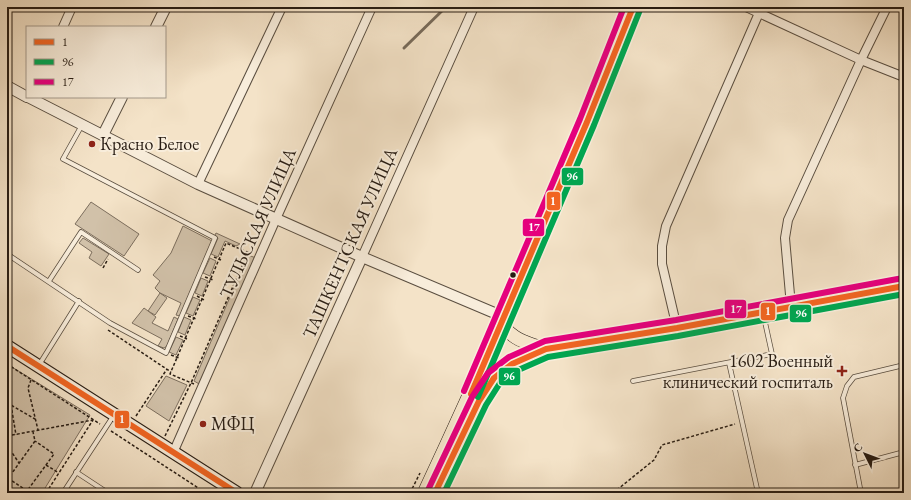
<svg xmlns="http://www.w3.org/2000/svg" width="911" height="500" font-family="'EB Garamond',serif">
<rect width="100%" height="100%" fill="#f4e3c8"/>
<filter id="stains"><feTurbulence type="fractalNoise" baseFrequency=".005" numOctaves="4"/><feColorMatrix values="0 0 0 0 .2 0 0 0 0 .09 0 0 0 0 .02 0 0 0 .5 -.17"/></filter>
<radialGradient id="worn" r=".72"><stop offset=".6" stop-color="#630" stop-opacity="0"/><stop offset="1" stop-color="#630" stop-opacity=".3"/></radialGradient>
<g fill="#d1c1a9" stroke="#7c6e5e">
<polygon points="91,202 139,234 124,256 75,224"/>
<polygon points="183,226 212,241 180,316 176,315 181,303 160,293 167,298 155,315 148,311 160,293 155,288 160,281 153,275 171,253"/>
<polygon points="216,233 240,244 236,246 225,241 218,257 211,254 218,238 215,235"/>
<polygon points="83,238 109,254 101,266 89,258 92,252 79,243"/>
<polygon points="248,255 256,258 201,385 194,381"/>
<polygon points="210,258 216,261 210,276 203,273"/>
<polygon points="201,278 208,281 202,296 195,293"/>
<polygon points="193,297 200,300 193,316 186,313"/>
<polygon points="144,308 156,317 152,323 168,331 174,317 178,319 167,346 164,348 158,346 162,339 132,323"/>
<polygon points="184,317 191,320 185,335 178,332"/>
<polygon points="176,337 183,340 176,355 169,352"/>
<polygon points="7,364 90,415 42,493 7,493"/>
<polygon points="166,376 187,385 169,421 146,406"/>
</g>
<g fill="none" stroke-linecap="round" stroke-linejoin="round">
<polyline stroke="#786b5a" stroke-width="3" points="404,48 446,7"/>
<g stroke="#5a4e40" stroke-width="5.5">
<g id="service">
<polyline points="7,254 110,323 166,353 215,238 63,159 82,125"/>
<polyline points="49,281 81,232 138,270"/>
<polyline points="729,363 758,493"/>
<polyline points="39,365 79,301"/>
<polyline points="633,381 772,354 763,313"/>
<polyline points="855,465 904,452"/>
<polyline points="76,472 108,493"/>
<polyline points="63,493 114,415"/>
<polyline points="861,493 843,398 847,386 854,377 904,365"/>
</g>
</g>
<g stroke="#5a4e40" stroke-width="10">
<g id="minor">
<polyline points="746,7 861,60 904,77"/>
<polyline points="63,27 72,7"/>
<polyline points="198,184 282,7"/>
<polyline points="362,257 474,7"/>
<polyline points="791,306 785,238 788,220 861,60 887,7"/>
<polyline points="677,328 662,264 662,246 666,226 759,13"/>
<polyline points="173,453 276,219 372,7"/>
</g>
</g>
<g stroke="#5a4e40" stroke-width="12">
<g id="tertiary">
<polyline points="156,27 166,7"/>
<polyline points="7,86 27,97"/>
<polyline points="28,97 198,184 362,257 504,317"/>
<polyline points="103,135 122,97"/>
<polyline points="255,493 362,257"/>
</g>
</g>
<g stroke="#271c13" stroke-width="14">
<polyline id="secondary" points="7,346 237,493"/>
</g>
<g stroke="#271c13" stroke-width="14">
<g id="primary">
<path d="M501,324C515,341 527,343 546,349"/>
<path d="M424,493C499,333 568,171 633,7"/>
<polyline points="435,493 479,401 494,378 512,364 546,349 677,328 904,286"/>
</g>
</g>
<g stroke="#271c13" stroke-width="1.5" stroke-dasharray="3 2" stroke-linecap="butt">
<polyline points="214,257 221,260"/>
<polyline points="103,268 108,259"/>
<polyline points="205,277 213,280"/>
<polyline points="197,296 204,300"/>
<polyline points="188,316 196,319"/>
<polyline points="108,330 171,372"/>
<polyline points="180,336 187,339"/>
<polyline points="171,355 179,358"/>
<polyline points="7,364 100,424"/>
<polyline points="31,380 28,388 38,430"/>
<polyline points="194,384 170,374 226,243 252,254"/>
<polyline points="11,405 16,435"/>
<polyline points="7,407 11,405 35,419"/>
<polyline points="136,416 167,369"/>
<polyline points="111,431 206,493"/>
<polyline points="7,436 93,420"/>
<polyline points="165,436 191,383 248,252"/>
<polyline points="7,445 19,463"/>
<polyline points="46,465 59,473"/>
<polyline points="8,478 27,491 54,454 35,441"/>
<polyline points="7,480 35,441 33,432"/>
<polyline points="46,493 93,420"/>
<polyline points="410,493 420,473"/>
<polyline points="613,493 654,460 662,445 735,424"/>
</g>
<use href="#service" stroke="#f8eddb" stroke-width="4"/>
<use href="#minor" stroke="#f8eddb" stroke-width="8"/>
<use href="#tertiary" stroke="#f8eddb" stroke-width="10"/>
<use href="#secondary" stroke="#f8eddb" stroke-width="12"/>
<use href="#primary" stroke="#f4e3c8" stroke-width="13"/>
<g stroke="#f8eddb" stroke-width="9">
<g id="bus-1">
<polyline points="7,346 237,493"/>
<polyline points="471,394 587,122 633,7"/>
<polyline points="435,493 479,401 494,378 512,364 546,349 677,328 904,286"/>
</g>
</g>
<g stroke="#f8eddb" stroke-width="9">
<g id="bus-2">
<polyline points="478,397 594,125 640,10"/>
<polyline points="444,493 486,405 500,383 516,371 548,357 678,336 904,294"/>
</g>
</g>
<g stroke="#f8eddb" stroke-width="9">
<g id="bus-3">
<polyline points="464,391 580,119 624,7"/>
<polyline points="428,490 472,397 488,373 509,357 545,341 676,320 903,278"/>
</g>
</g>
<use href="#bus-1" stroke="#f26522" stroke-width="6"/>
<use href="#bus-2" stroke="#00a651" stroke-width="6"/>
<use href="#bus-3" stroke="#e5007d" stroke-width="6"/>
</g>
<g fill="#8f2418" stroke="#f8eddb" stroke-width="1.5">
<circle cx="92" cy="144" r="4"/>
<path d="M840 365h4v4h4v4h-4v4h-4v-4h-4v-4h4z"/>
<circle cx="203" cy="424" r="4"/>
</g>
<circle fill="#271c13" stroke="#f8eddb" stroke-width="1.5" cx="513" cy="275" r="3.5"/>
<g text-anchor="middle" stroke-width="4" stroke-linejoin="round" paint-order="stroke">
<g font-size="18" fill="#271c13" stroke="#f8eddb" text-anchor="start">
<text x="100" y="150">Красно Белое</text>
<text x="833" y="367" text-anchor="end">1602 Военный<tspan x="833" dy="21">клинический госпиталь</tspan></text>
<text x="211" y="430">МФЦ</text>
</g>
<g font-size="18" fill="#271c13" stroke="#f8eddb">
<text transform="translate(258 223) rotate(-66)" y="6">ТУЛЬСКАЯ УЛИЦА</text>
<text transform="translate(350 243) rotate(-66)" y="6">ТАШКЕНТСКАЯ УЛИЦА</text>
</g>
</g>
<g stroke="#f8eddb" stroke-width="1.5">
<rect x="561" y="167" width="23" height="19" rx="4" fill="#00a651"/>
<rect x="546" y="191" width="15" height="20" rx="4" fill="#f26522"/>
<rect x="522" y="218" width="23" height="19" rx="4" fill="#e5007d"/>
<rect x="724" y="299" width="23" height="20" rx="4" fill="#e5007d"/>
<rect x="760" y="302" width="16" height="19" rx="4" fill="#f26522"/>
<rect x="789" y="304" width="23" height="19" rx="4" fill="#00a651"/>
<rect x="498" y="367" width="23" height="19" rx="4" fill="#00a651"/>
<rect x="114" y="410" width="16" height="19" rx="4" fill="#f26522"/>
</g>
<g font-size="11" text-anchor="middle" font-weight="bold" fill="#fff">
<text x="572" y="180">96</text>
<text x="553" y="205">1</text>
<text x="534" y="231">17</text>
<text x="736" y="313">17</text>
<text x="768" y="315">1</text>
<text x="801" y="317">96</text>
<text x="509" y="380">96</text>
<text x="122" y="423">1</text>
</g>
<rect width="911" height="500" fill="none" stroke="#f4e3c8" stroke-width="24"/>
<rect x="8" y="8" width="895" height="484" fill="none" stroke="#271c13" stroke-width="2"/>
<rect x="12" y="12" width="887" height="476" fill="none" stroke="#271c13"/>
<rect x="26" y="26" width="140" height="72" fill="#f8eddb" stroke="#a4998b"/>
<rect x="34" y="39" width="20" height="6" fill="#f26522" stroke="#a4998b"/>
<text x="62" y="46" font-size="12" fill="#271c13">1</text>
<rect x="34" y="59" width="20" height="6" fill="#00a651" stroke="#a4998b"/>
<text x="62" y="66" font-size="12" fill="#271c13">96</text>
<rect x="34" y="79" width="20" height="6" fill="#e5007d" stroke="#a4998b"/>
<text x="62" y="86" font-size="12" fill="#271c13">17</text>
<g transform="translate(865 454) rotate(312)" stroke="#f8eddb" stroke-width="3" paint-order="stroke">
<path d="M0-3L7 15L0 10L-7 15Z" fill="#271c13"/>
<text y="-6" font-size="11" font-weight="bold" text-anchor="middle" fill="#271c13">С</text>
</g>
<rect width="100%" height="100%" filter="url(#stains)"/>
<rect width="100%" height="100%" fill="url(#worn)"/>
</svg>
